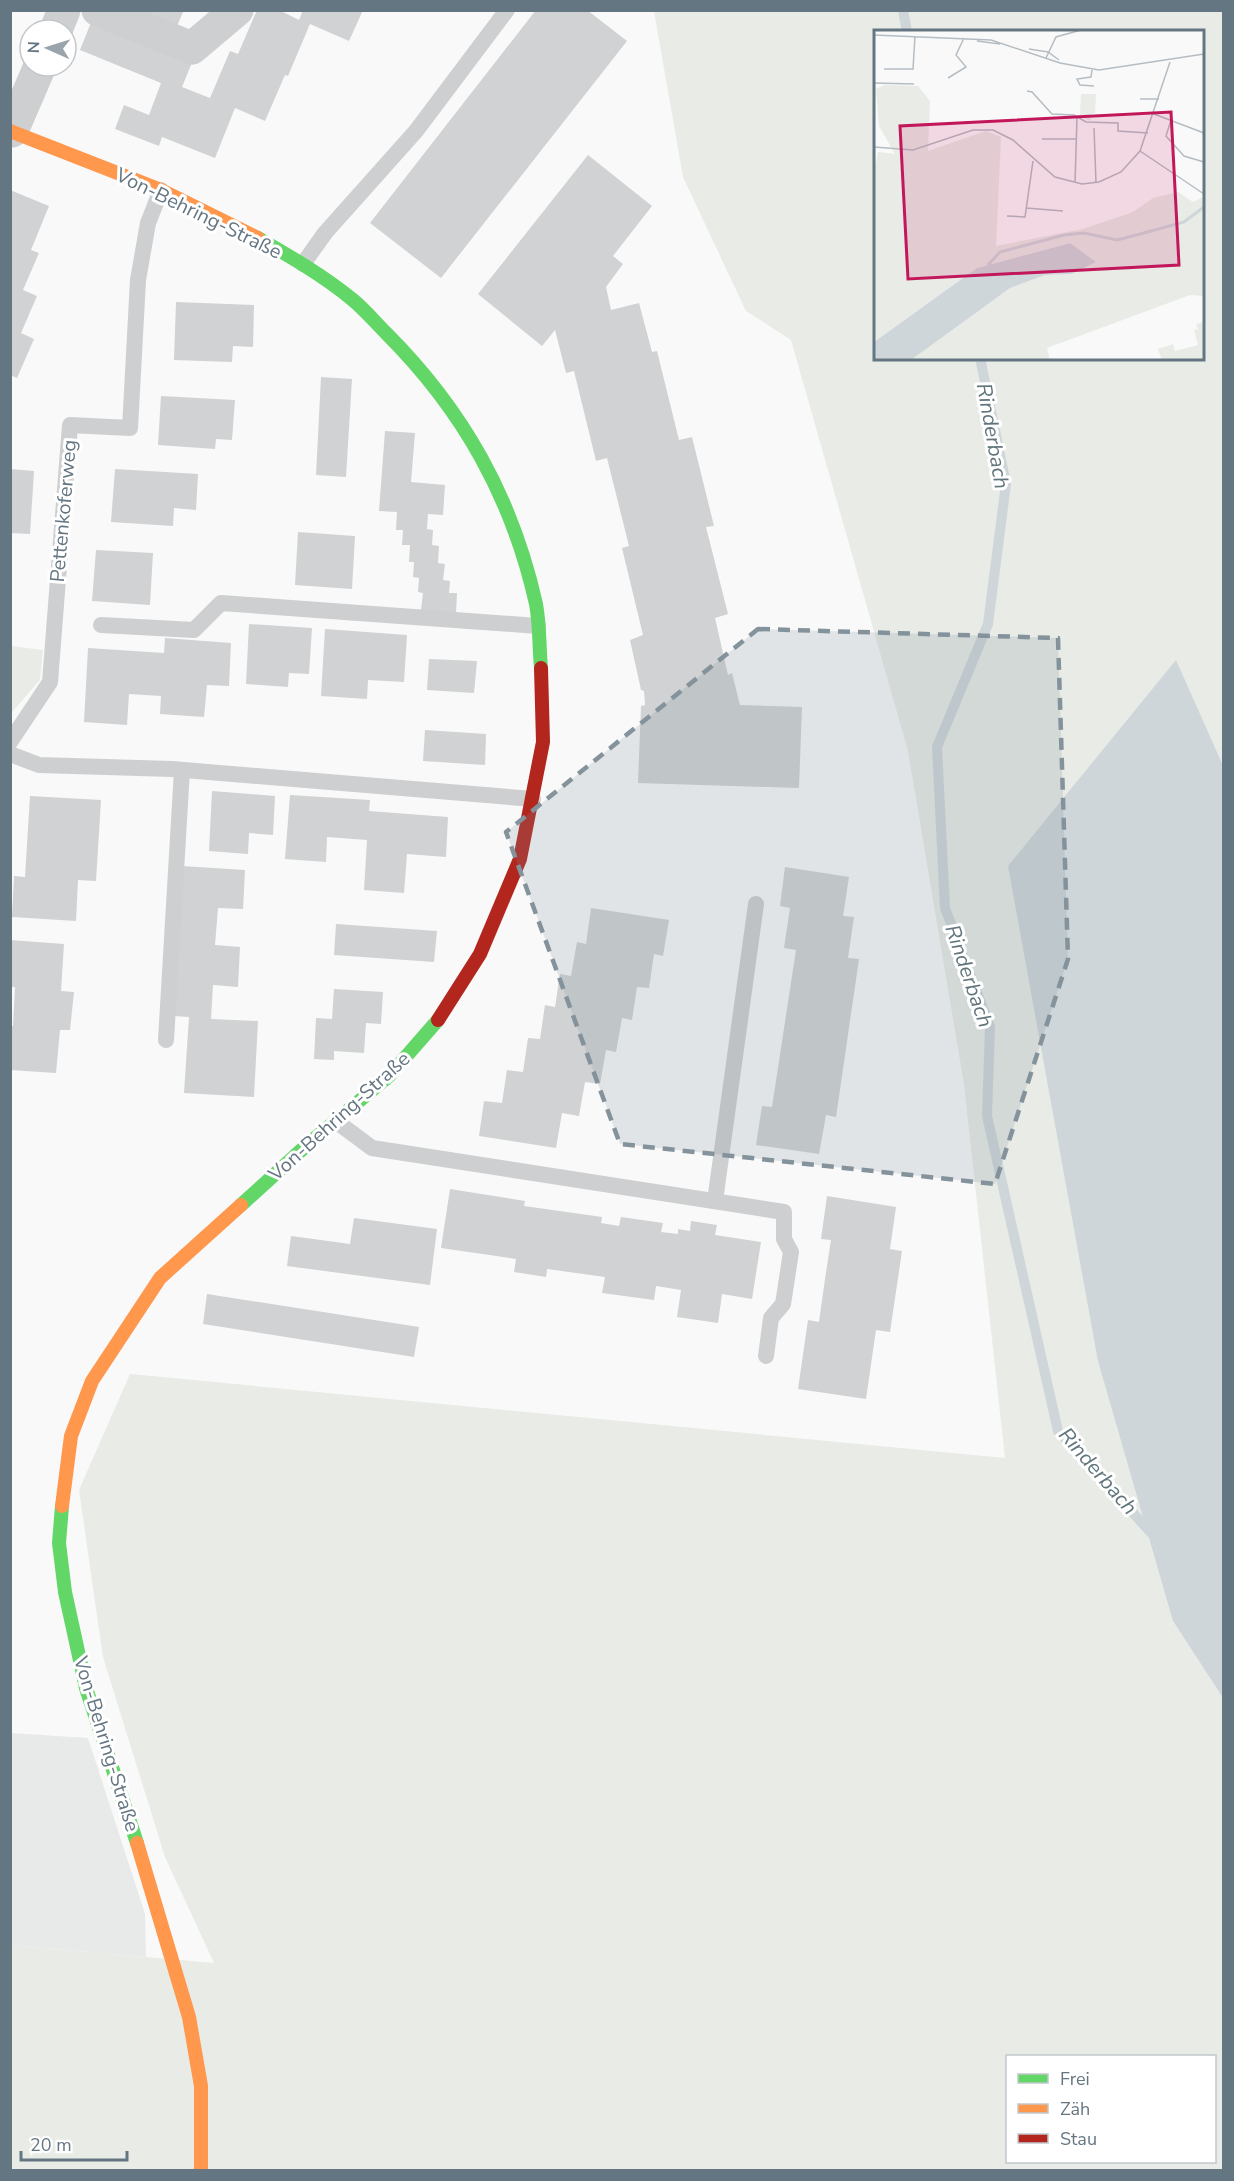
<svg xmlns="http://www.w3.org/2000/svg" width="1234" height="2181" font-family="'Nunito Sans',sans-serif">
<rect width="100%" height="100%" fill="#f9f9f9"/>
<polygon fill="#e8e9e9" points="10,1733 88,1738 145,1914 146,1957 11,1945"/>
<g fill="#e8ebe6" fill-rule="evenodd">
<path d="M654,11H1223V768L1176,661L1173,1621L1223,1698V2170H11L10,1945L214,1963L165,1857L103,1657L79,1490L130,1374L1005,1458L964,1084L908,751L791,340L746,311L683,177ZM876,32H1202V358H876ZM1008,2056H1214V2162H1008Z"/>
<polygon points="11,646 43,650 40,680 11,713"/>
</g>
<polygon fill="#ced6d9" points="1176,660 1224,768 1223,1698 1173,1621 1098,1361 1008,866"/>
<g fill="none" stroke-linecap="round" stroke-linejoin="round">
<g stroke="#ced6d9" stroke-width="10">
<polyline points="903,10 907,32"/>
<polyline points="980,358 1006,484 988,624 937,747 945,908 990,1027 987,1116 1058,1431 1154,1536"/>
</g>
</g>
<g fill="#d0d2d3">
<polygon points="140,10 184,10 177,26"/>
<polygon points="257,10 279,10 299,20 303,10 363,10 349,41 310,24 288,76 285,75 265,121 235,108 215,158 162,137 159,146 115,129 124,105 149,115 161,83 80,50 92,20 193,60 182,87 210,98 230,51 238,54"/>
<polygon points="536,10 587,10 627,41 441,278 370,223"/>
<polygon points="588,155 652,206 613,256 623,264 606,287 611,310 639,303 652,352 657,351 679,440 692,437 714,526 706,527 728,614 715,618 728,675 732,673 740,705 802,707 799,788 638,783 641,706 645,705 644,691 641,690 630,640 643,635 622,548 629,546 607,458 596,461 574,371 566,373 555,330 542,346 478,294"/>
<polygon points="10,190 49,206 31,250 39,253 23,290 37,296 21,333 34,339 17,378 10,375"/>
<polygon points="176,302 254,305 253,347 233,346 232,362 174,360"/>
<polygon points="321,377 352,379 346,477 316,475"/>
<polygon points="161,396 235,400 232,440 216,439 215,449 158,445"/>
<polygon points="385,431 415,433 411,482 445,485 443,515 428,514 427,529 433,530 432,545 439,546 438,563 445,564 443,580 450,581 449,593 457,593 456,613 421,610 423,593 418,592 419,578 413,577 414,562 409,562 410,545 402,545 403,530 396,530 397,512 379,511"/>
<polygon points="10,469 34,471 30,534 10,533"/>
<polygon points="115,469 198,474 196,510 174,508 173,526 111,522"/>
<polygon points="298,532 355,536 352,589 295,585"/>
<polygon points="96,550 153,553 150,605 92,601"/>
<polygon points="249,624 312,628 309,674 289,673 288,687 246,684"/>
<polygon points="325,629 407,635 404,682 368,680 367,699 321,696"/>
<polygon points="165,638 231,643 229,686 207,685 204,717 160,714 161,696 129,694 127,725 84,722 88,648 164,653"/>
<polygon points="429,659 477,661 474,693 427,690"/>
<polygon points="425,730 486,734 485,765 423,761"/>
<polygon points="212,791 275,796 273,835 249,833 248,854 209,851"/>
<polygon points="290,795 370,800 369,811 448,817 446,857 407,854 404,893 364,890 367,840 327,837 326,862 285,859"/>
<polygon points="30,796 101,800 96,881 78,880 76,921 12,917 14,876 25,877"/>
<polygon points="182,866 245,870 243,909 218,908 215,945 240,947 238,987 213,985 211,1019 258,1021 254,1097 184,1093 189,1017 173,1016"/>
<polygon points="785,867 849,877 843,916 854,917 848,958 859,959 836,1117 826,1115 819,1154 756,1145 762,1106 772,1107 796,950 784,948 790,908 780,906"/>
<polygon points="591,908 669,920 663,956 654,954 649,988 637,987 632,1020 622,1018 616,1052 606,1050 600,1084 585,1082 579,1116 562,1113 556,1148 479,1136 484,1101 502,1103 507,1070 523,1072 528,1038 540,1039 545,1005 555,1007 560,974 571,976 577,942 586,944"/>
<polygon points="336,924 437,931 434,962 334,955"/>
<polygon points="10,940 64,944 61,991 74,992 70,1030 60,1030 56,1073 10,1070 10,1026 13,1026 15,987 10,987"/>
<polygon points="334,989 383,992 381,1024 366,1023 364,1053 334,1051 334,1060 314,1059 316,1018 332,1019"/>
<polygon points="450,1189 525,1201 524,1206 602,1217 601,1223 619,1226 621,1217 663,1223 661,1232 678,1234 678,1229 690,1231 691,1221 717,1225 715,1235 761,1242 752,1299 722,1294 718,1323 677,1317 681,1290 656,1286 654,1300 602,1293 605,1277 547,1269 546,1277 514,1272 516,1259 441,1248"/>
<polygon points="827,1196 896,1207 890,1249 902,1251 890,1332 876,1330 866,1399 798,1389 808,1320 819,1322 825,1279 831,1240 821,1239"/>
<polygon points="354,1218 437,1229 430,1285 287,1266 291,1236 350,1244"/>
<polygon points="207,1294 419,1327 414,1357 203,1324"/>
</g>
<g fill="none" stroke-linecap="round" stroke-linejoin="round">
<g stroke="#cecfd0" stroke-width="16">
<polyline points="303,264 325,233 416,131 507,10"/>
<polyline points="101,625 194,630 221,603 538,626"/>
<polyline points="10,742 50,682 70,425 130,428 138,280 148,223 161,190"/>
<polyline points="10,754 39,765 172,769 533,799"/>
<polyline points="166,1040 182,770"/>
<polyline points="337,1122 372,1148 784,1212 784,1239 791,1252 783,1304 771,1318 766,1356"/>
<polyline points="715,1201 756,904"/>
</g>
<g stroke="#cecfd0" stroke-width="33">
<polyline points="98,10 192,48 237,10"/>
<polyline points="56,30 64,10"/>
<polyline points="12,131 40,66"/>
</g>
<g stroke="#63d668" stroke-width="14">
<path d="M258,238C291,257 324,276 353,300C365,310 375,322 386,333C463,410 512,497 536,604C540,625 539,647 541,668"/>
<polyline points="241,1205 308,1144 389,1076 438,1020"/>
<polyline points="62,1506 59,1543 65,1592 86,1688 137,1843"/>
</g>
<g stroke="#ff974d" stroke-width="14">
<polyline points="10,131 161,190 258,238"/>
<polyline points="62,1506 71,1436 92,1381 160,1278 241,1205"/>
<polyline points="137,1843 189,2017 201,2086 201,2170"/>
</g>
<polyline stroke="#b3261e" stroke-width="14" points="438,1020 480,954 520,859 543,742 541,668"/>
</g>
<path fill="#84929c" fill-opacity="0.2" stroke="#84929c" stroke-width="4.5" stroke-dasharray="12 8" stroke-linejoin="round" d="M758,629L1058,638L1068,959L995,1184L620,1144L506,832Z"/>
<g text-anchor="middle" stroke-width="6" stroke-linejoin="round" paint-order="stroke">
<g font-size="20" fill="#657683" stroke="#fff">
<text transform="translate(199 213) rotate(26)" y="7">Von-Behring-Straße</text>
<text transform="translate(63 511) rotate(-85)" y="7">Pettenkoferweg</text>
<text transform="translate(339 1116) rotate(-42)" y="7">Von-Behring-Straße</text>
<text transform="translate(107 1744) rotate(73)" y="7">Von-Behring-Straße</text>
</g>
<g font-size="21" font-style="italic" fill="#60757c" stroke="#fff">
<text transform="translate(993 436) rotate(80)" y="7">Rinderbach</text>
<text transform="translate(969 976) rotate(71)" y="7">Rinderbach</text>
<text transform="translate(1098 1471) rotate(49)" y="7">Rinderbach</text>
</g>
</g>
<g transform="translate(874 30)">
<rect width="330" height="330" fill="#f9f9f9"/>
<path d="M10,55L44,56L56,71L54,121L112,101L127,107L122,216L209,199L259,182L279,168L304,162L319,172L330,167V266L316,265L173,318L176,330H37L136,258L171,245L198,244L222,232L195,213L103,238L0,312V142L4,122L21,124L5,96L2,59ZM207,64H222L221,83L217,84L216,91L206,86ZM330,292V330H288L284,319L299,314L301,321L324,315L320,300L324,299L322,294Z" fill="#e8ebe6"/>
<path d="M196,213L222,232L198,244L171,245L136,258L37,330H0V312L103,238Z" fill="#ced6d9"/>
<path fill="none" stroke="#ced6d9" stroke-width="3" d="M114,235L126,222L190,205L210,203L243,210L270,203L310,192L330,177"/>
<path fill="none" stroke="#b5bdc3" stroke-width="1.5" d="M0,5L117,10L186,33L225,40L330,24M103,11L126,14M155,19L174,22L185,30M172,28L182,7L207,0M10,39H39L41,6M218,40L217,47L203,49L206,55L220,56M74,48L92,37L82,25L90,8M0,53L40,54M153,61L158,62L178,84L200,85L212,92L244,93V101L274,103M266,69H285M280,84L330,103M297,90L292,106L310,126L330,132M220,98L222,153M168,109H202M0,117L39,120L99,100H119L139,110L181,147L208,154L225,152L247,142L266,121L296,32M266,121L330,164M201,153L203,87M152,178L189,181M133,186L151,187L159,131"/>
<path fill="#c2185b" fill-opacity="0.15" stroke="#c2185b" stroke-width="3" d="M297,82L305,235L34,249L26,96Z"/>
<rect width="330" height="330" fill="none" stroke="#657683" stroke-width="3"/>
</g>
<rect width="1234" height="2181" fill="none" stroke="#657683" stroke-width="24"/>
<rect x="1006" y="2055" width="210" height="108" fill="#ffffff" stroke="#c1c8cd" stroke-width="1.5"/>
<rect x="1018" y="2074" width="30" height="9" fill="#63d668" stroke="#c1c8cd" stroke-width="1.5"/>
<text x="1060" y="2085" font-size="18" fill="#657683">Frei</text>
<rect x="1018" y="2104" width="30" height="9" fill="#ff974d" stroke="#c1c8cd" stroke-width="1.5"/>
<text x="1060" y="2115" font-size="18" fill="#657683">Zäh</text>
<rect x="1018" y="2134" width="30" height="9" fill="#b3261e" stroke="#c1c8cd" stroke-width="1.5"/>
<text x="1060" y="2145" font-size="18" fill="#657683">Stau</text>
<g transform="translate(48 48) rotate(273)"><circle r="28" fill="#ffffff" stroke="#c1c8cd" stroke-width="1.5"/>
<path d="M0-4.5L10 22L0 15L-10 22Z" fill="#99a4ac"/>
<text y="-9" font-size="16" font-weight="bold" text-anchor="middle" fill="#657683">N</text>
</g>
<path d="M21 2151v9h106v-9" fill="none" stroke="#657683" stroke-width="3"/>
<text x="30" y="2151" font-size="18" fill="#657683" stroke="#ffffff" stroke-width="4.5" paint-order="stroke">20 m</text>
</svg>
